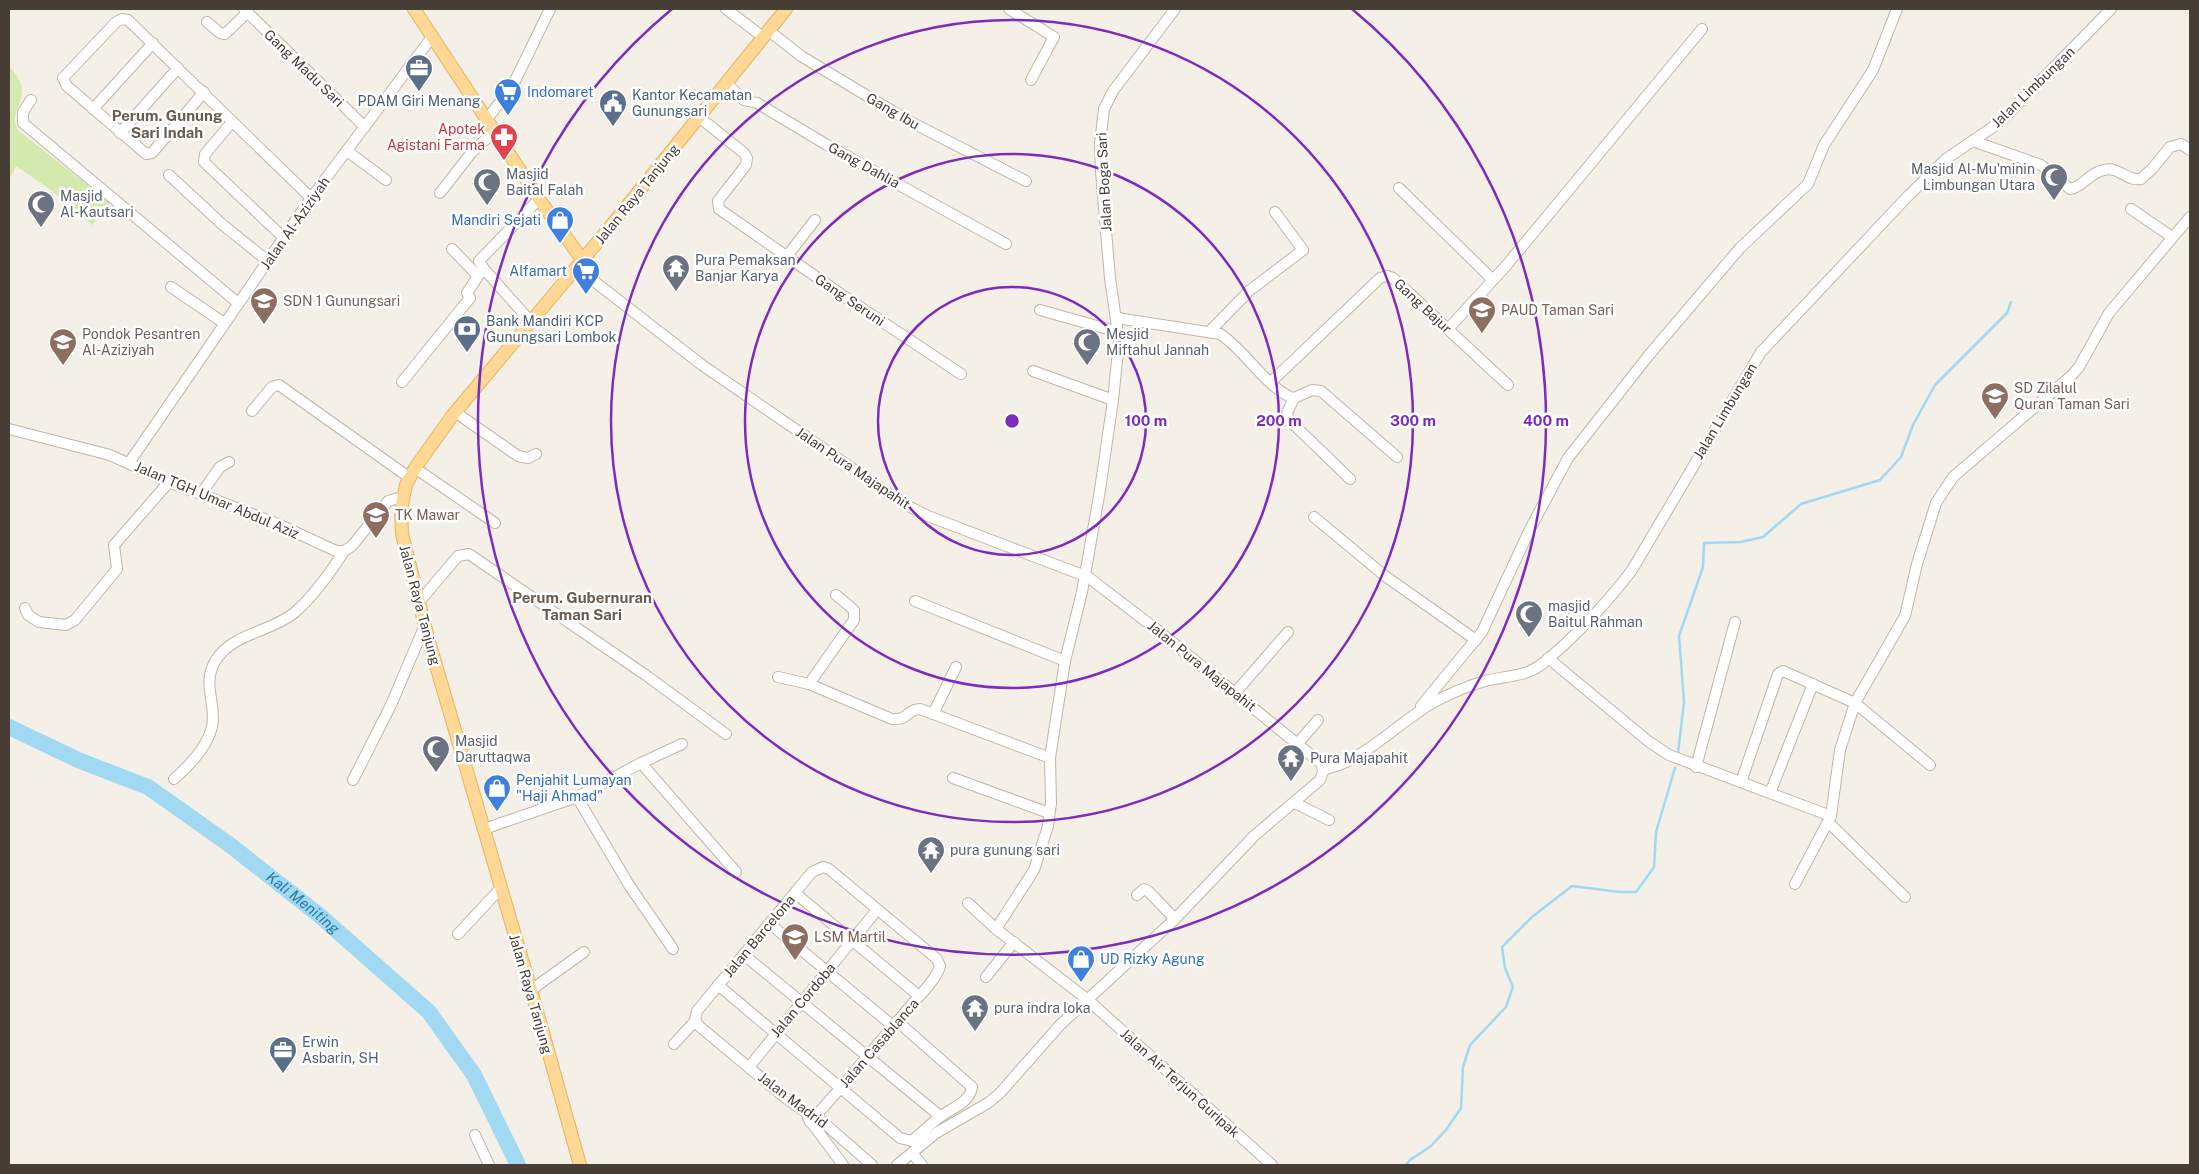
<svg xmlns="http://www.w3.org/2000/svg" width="2199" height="1174" font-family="'Public Sans',sans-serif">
<rect width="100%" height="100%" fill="#f4efe7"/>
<path fill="#d4e9ae" d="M9,66C40,99 4,107 19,131L110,203L92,225L51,190L16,166L9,180Z"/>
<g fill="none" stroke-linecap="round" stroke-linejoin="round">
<g stroke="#a1d8f2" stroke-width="2.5">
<polyline points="1678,753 1684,702 1679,636 1703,567 1704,543 1741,542 1763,537 1801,504 1880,480 1901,457 1913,425 1935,385 2007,313 2011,302"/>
<polyline points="1406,1165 1410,1160 1431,1146 1446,1130 1461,1108 1463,1067 1470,1045 1506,1007 1513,987 1505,968 1502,947 1532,917 1572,886 1620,892 1636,892 1654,867 1656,832 1675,768"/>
</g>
<path stroke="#a1d8f2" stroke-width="16" id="s1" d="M9,727L78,760L148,787L230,845L319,915L429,1012L474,1075L518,1165"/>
<g stroke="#c0b6a9" stroke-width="12">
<g id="minor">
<polyline points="244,9 365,127"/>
<polyline points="726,9 763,37"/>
<polyline points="1009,9 1054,37 1031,80"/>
<polyline points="207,22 220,33 225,34 248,12"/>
<polyline points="768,30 801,56 907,120 1026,181"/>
<polyline points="726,83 744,100 757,103 827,145 1006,244"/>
<polyline points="204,92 152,153 146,154 67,86 63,78 116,22 122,19 128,20 311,198"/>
<polyline points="31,100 23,112 23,123 238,303"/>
<polyline points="93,109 153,43"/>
<polyline points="699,117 744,153 747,158 746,165 718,201 719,209 845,297 961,374"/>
<polyline points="487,119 513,85 550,9"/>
<polyline points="232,122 205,154 204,162 285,239"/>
<polyline points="120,133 178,68"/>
<path d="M1973,141L2041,165L2070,189C2083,187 2090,172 2104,170C2119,166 2127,182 2141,179L2152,169L2170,147L2181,144L2190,150"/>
<polyline points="347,151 386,180"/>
<polyline points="169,175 223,225 269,262"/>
<polyline points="1399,188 1493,280"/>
<polyline points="440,193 472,152 495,131"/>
<polyline points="2131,209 2172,237"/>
<polyline points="452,249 478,276 484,269 531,322"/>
<polyline points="787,256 815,220"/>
<polyline points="577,268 702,365 904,504 928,516 1088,577 1156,629 1322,764 1323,772 1320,780 1254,836 1175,919 1060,1025 1000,1093 988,1103 936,1133 897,1165"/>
<polyline points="484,269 479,261 539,199"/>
<polyline points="171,287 224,323"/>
<polyline points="1040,310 1118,332"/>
<path d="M1117,318L1220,334C1243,348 1270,392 1294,398L1312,390L1321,391L1397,457"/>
<polyline points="1448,329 1505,267 1702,29"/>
<polyline points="1210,331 1249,291 1303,250 1275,212"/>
<polyline points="1033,371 1113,400"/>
<polyline points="402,382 470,298 467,293 478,276"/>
<polyline points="1271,382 1380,278 1387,276 1393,278 1508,385"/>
<polyline points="1294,398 1287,413 1289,420 1350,479"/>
<polyline points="252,411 272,387 279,385 410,478"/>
<polyline points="455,412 518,456 528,458 536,454"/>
<polyline points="9,429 110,455 169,482 278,524 336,551 344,551 352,546 388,501 402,497"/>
<polyline points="129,463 311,198 432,37"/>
<polyline points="415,468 495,523"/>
<polyline points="201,494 220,467 229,462"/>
<polyline points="1314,517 1385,576 1476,640"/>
<polyline points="420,601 458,556 469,554 647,676 726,734"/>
<polyline points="915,601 1065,661"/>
<polyline points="25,608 28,615 39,622 66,625 75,620 117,569 114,545 169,482"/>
<polyline points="1548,658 1648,741 1669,755 1831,816"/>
<path d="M778,677L809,684L892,719C908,721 907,709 920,709L1050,758"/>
<polyline points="809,684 854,620 854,610 836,595"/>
<polyline points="1235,693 1288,632"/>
<polyline points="1421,706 1482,632 1530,529 1568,458 1649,355 1740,248 1808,184 1824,145 1873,70 1897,9"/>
<polyline points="933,714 956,667"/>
<polyline points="1298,743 1318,720"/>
<polyline points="641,763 682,744"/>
<polyline points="1696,767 1735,622"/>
<path d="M1323,769C1358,766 1403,718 1436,701C1451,693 1468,686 1485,681C1504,676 1526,677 1542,664C1573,639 1608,602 1632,570L1761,352L1908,196L1946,159L1993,127L2011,111L2111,9"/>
<polyline points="953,778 1049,813"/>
<path d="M174,779C189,766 207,747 212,727C217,704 201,683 216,660C233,633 271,632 294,613C312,598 332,570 344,551"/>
<polyline points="353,780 391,705 425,625"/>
<polyline points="1741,782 1778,674 1783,671 1855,703 1930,765"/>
<polyline points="1770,793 1813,684"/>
<polyline points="577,797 629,885 673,949"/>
<polyline points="1295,803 1329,820"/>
<polyline points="1829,823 1905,897"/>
<polyline points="484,829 577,797 641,763 736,872"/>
<polyline points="1795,884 1831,816 1840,750 1855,703 1905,616 1917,564 1936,503 1953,477 2071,376 2079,367 2109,313 2190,217"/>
<polyline points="795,893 919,996"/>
<polyline points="1137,895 1144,889 1148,891 1175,919"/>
<polyline points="968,903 996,929 1088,1000 1272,1165"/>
<polyline points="770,924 893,1026"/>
<polyline points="996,929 1034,870 1048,826 1051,803 1050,758 1065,661 1082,592 1100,490 1113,400 1119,341 1110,278 1101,172 1100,143 1104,109 1113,91 1175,9"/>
<polyline points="458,934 500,889"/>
<polyline points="744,955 940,1116"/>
<polyline points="986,977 1014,942"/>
<path d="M718,985L900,1138L912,1141C922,1133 930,1124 940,1117C951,1108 970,1103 972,1087L897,1021"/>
<polyline points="531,990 584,952"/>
<polyline points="674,1044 695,1021"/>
<polyline points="749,1067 877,910"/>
<polyline points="808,1118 843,1165"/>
<path d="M810,1122C842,1088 872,1050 903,1015C912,1003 937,980 940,966L937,959L829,869L823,867L812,872L697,1011L695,1020L699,1026L783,1096L805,1112L816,1116L872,1165"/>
<polyline points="475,1135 489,1165"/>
<polyline points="912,1153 922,1165"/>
</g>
</g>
<g stroke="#e7b461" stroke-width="14">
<g id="major">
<polyline points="414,9 539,199 583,261"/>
<polyline points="580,1165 531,990 428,638 402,534 401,510 406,485 415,468 452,416 606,232 786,9"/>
</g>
</g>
<use href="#minor" stroke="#fff" stroke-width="10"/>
<use href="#major" stroke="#ffd895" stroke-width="12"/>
</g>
<g fill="none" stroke="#7b2cbf" stroke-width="2.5">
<circle cx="1012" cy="421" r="134"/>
<circle cx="1012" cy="421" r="267"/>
<circle cx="1012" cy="421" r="401"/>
<path d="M1352 9A534 534 0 1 1 672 9"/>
</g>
<defs>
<g id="office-pin" transform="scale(1.4375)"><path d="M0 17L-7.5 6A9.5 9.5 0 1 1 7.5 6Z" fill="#5c6f8a" stroke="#fff"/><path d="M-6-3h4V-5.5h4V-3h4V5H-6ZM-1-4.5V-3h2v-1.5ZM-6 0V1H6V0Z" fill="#fff"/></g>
<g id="supermarket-pin" transform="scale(1.4375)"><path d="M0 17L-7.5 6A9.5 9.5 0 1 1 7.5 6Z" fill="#3f7fe0" stroke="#fff"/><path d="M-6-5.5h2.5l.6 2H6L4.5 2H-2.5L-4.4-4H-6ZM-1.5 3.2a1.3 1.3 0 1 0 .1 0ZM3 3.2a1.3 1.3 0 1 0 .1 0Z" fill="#fff"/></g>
<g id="civic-pin" transform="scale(1.4375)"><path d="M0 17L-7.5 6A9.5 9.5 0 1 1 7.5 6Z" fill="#5c6f8a" stroke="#fff"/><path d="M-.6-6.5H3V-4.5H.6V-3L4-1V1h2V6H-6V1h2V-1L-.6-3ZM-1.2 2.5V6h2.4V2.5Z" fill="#fff"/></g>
<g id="pharmacy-pin" transform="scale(1.4375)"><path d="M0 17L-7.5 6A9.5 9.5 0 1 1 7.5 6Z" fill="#e0444e" stroke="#fff"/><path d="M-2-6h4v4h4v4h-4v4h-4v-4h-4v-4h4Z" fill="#fff"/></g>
<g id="mosque-pin" transform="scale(1.4375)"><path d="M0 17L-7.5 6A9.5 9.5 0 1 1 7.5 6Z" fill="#6b7280" stroke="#fff"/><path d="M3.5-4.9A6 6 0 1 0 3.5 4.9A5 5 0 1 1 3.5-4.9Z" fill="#fff"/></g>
<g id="shop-pin" transform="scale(1.4375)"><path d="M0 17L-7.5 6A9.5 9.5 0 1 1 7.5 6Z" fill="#3f7fe0" stroke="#fff"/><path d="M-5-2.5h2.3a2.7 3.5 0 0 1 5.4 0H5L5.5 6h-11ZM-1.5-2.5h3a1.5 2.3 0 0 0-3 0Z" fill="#fff"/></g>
<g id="temple-pin" transform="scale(1.4375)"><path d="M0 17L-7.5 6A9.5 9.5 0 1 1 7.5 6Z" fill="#6b7280" stroke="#fff"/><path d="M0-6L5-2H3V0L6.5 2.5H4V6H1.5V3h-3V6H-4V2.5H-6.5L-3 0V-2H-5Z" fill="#fff"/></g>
<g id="school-pin" transform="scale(1.4375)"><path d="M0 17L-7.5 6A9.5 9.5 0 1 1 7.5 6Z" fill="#8d6e63" stroke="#fff"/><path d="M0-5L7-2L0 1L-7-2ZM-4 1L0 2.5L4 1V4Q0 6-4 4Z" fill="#fff"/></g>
<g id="bank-pin" transform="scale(1.4375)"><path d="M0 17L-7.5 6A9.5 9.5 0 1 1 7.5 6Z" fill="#5c6f8a" stroke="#fff"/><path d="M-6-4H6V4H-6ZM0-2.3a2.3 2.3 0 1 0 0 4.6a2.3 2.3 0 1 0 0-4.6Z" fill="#fff"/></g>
</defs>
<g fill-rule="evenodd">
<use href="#office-pin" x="419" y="68"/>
<use href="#supermarket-pin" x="508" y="92"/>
<use href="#civic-pin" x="613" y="103"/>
<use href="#pharmacy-pin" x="504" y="137"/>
<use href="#mosque-pin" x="2054" y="177"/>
<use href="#mosque-pin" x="487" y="182"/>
<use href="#mosque-pin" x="41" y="204"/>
<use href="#shop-pin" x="560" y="220"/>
<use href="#temple-pin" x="676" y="268"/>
<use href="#supermarket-pin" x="586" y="271"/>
<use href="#school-pin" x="264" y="301"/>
<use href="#school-pin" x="1482" y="310"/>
<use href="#bank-pin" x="467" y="329"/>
<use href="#school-pin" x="63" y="342"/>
<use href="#mosque-pin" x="1087" y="342"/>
<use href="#school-pin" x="1995" y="396"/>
<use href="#school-pin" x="376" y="515"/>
<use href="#mosque-pin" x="1529" y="614"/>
<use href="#mosque-pin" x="436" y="749"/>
<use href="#temple-pin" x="1291" y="758"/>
<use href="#shop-pin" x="497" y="788"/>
<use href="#temple-pin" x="931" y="850"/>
<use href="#school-pin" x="795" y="937"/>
<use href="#shop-pin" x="1081" y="959"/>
<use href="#temple-pin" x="975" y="1008"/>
<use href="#office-pin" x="283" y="1050"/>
</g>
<g text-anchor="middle" stroke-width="5" stroke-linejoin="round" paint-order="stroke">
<g font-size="14" fill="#473f36" stroke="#fff">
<text transform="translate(304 68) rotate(44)" y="5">Gang Madu Sari</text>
<text transform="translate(2033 87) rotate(-44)" y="5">Jalan Limbungan</text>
<text transform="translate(893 111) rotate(30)" y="5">Gang Ibu</text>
<text transform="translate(864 165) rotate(29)" y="5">Gang Dahlia</text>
<text transform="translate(1104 182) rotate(-93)" y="5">Jalan Boga Sari</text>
<text transform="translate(637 194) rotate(-51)" y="5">Jalan Raya Tanjung</text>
<text transform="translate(295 223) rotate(-55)" y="5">Jalan Al-Aziziyah</text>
<text transform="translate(850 300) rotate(34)" y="5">Gang Seruni</text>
<text transform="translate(1423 306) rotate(43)" y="5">Gang Bajur</text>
<text transform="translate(1725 411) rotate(-59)" y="5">Jalan Limbungan</text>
<text transform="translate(853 468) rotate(34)" y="5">Jalan Pura Majapahit</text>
<text transform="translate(217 500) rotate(23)" y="5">Jalan TGH Umar Abdul Aziz</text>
<text transform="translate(420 605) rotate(75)" y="5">Jalan Raya Tanjung</text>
<text transform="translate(1202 666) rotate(39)" y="5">Jalan Pura Majapahit</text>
<text transform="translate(759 936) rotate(-50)" y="5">Jalan Barcelona</text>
<text transform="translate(531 994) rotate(74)" y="5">Jalan Raya Tanjung</text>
<text transform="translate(803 1000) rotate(-50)" y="5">Jalan Cordoba</text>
<text transform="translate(879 1043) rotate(-49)" y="5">Jalan Casablanca</text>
<text transform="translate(1180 1083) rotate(42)" y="5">Jalan Air Terjun Guripak</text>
<text transform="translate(793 1100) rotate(37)" y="5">Jalan Madrid</text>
</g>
<g font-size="14" fill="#366cbe" stroke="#fff" text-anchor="start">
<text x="527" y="97">Indomaret</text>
<text x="541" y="225" text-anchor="end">Mandiri Sejati</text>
<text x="567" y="276" text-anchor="end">Alfamart</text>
<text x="516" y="785">Penjahit Lumayan<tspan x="516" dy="16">"Haji Ahmad"</tspan></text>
<text x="1100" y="964">UD Rizky Agung</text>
</g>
<g font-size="14" fill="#4e5e75" stroke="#fff" text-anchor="start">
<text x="632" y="100">Kantor Kecamatan<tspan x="632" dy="16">Gunungsari</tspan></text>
<text x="419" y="106" text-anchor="middle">PDAM Giri Menang</text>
<text x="486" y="326">Bank Mandiri KCP<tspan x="486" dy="16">Gunungsari Lombok</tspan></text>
<text x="302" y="1047">Erwin<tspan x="302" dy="16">Asbarin, SH</tspan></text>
</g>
<g font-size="14" fill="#be3a42" stroke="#fff" text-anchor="end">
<text x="485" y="134">Apotek<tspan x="485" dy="16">Agistani Farma</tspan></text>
</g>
<g font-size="14" fill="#5b616d" stroke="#fff" text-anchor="start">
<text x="2035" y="174" text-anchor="end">Masjid Al-Mu'minin<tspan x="2035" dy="16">Limbungan Utara</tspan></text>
<text x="506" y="179">Masjid<tspan x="506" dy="16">Baital Falah</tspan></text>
<text x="60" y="201">Masjid<tspan x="60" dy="16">Al-Kautsari</tspan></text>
<text x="695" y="265">Pura Pemaksan<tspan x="695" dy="16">Banjar Karya</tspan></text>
<text x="1106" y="339">Mesjid<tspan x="1106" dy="16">Miftahul Jannah</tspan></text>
<text x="1548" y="611">masjid<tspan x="1548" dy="16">Baitul Rahman</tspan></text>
<text x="455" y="746">Masjid<tspan x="455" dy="16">Daruttaqwa</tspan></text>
<text x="1310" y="763">Pura Majapahit</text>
<text x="950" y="855">pura gunung sari</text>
<text x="994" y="1013">pura indra loka</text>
</g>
<g font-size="14" fill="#785e54" stroke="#fff" text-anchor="start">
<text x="283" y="306">SDN 1 Gunungsari</text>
<text x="1501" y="315">PAUD Taman Sari</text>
<text x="82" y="339">Pondok Pesantren<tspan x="82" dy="16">Al-Aziziyah</tspan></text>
<text x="2014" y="393">SD Zilalul<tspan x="2014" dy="16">Quran Taman Sari</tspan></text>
<text x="395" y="520">TK Mawar</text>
<text x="814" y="942">LSM Martil</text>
</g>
<g font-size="15" font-weight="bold" fill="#6a5c4c" stroke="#fff">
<text x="167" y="121">Perum. Gunung<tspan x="167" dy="17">Sari Indah</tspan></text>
<text x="582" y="603">Perum. Gubernuran<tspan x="582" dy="17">Taman Sari</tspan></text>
</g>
<g font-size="15" font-style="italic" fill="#287ba6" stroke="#fff">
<text dy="5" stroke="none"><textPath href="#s1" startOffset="345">Kali Meniting</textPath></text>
</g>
</g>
<circle cx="1012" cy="421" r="8" fill="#7b2cbf" stroke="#fff" stroke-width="2.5"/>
<g font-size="15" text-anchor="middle" font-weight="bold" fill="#7b2cbf" stroke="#fff" stroke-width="5" stroke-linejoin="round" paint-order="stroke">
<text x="1146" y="426">100 m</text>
<text x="1279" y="426">200 m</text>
<text x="1413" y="426">300 m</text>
<text x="1546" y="426">400 m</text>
</g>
<rect width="2199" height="1174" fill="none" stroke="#473f36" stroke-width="20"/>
</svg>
